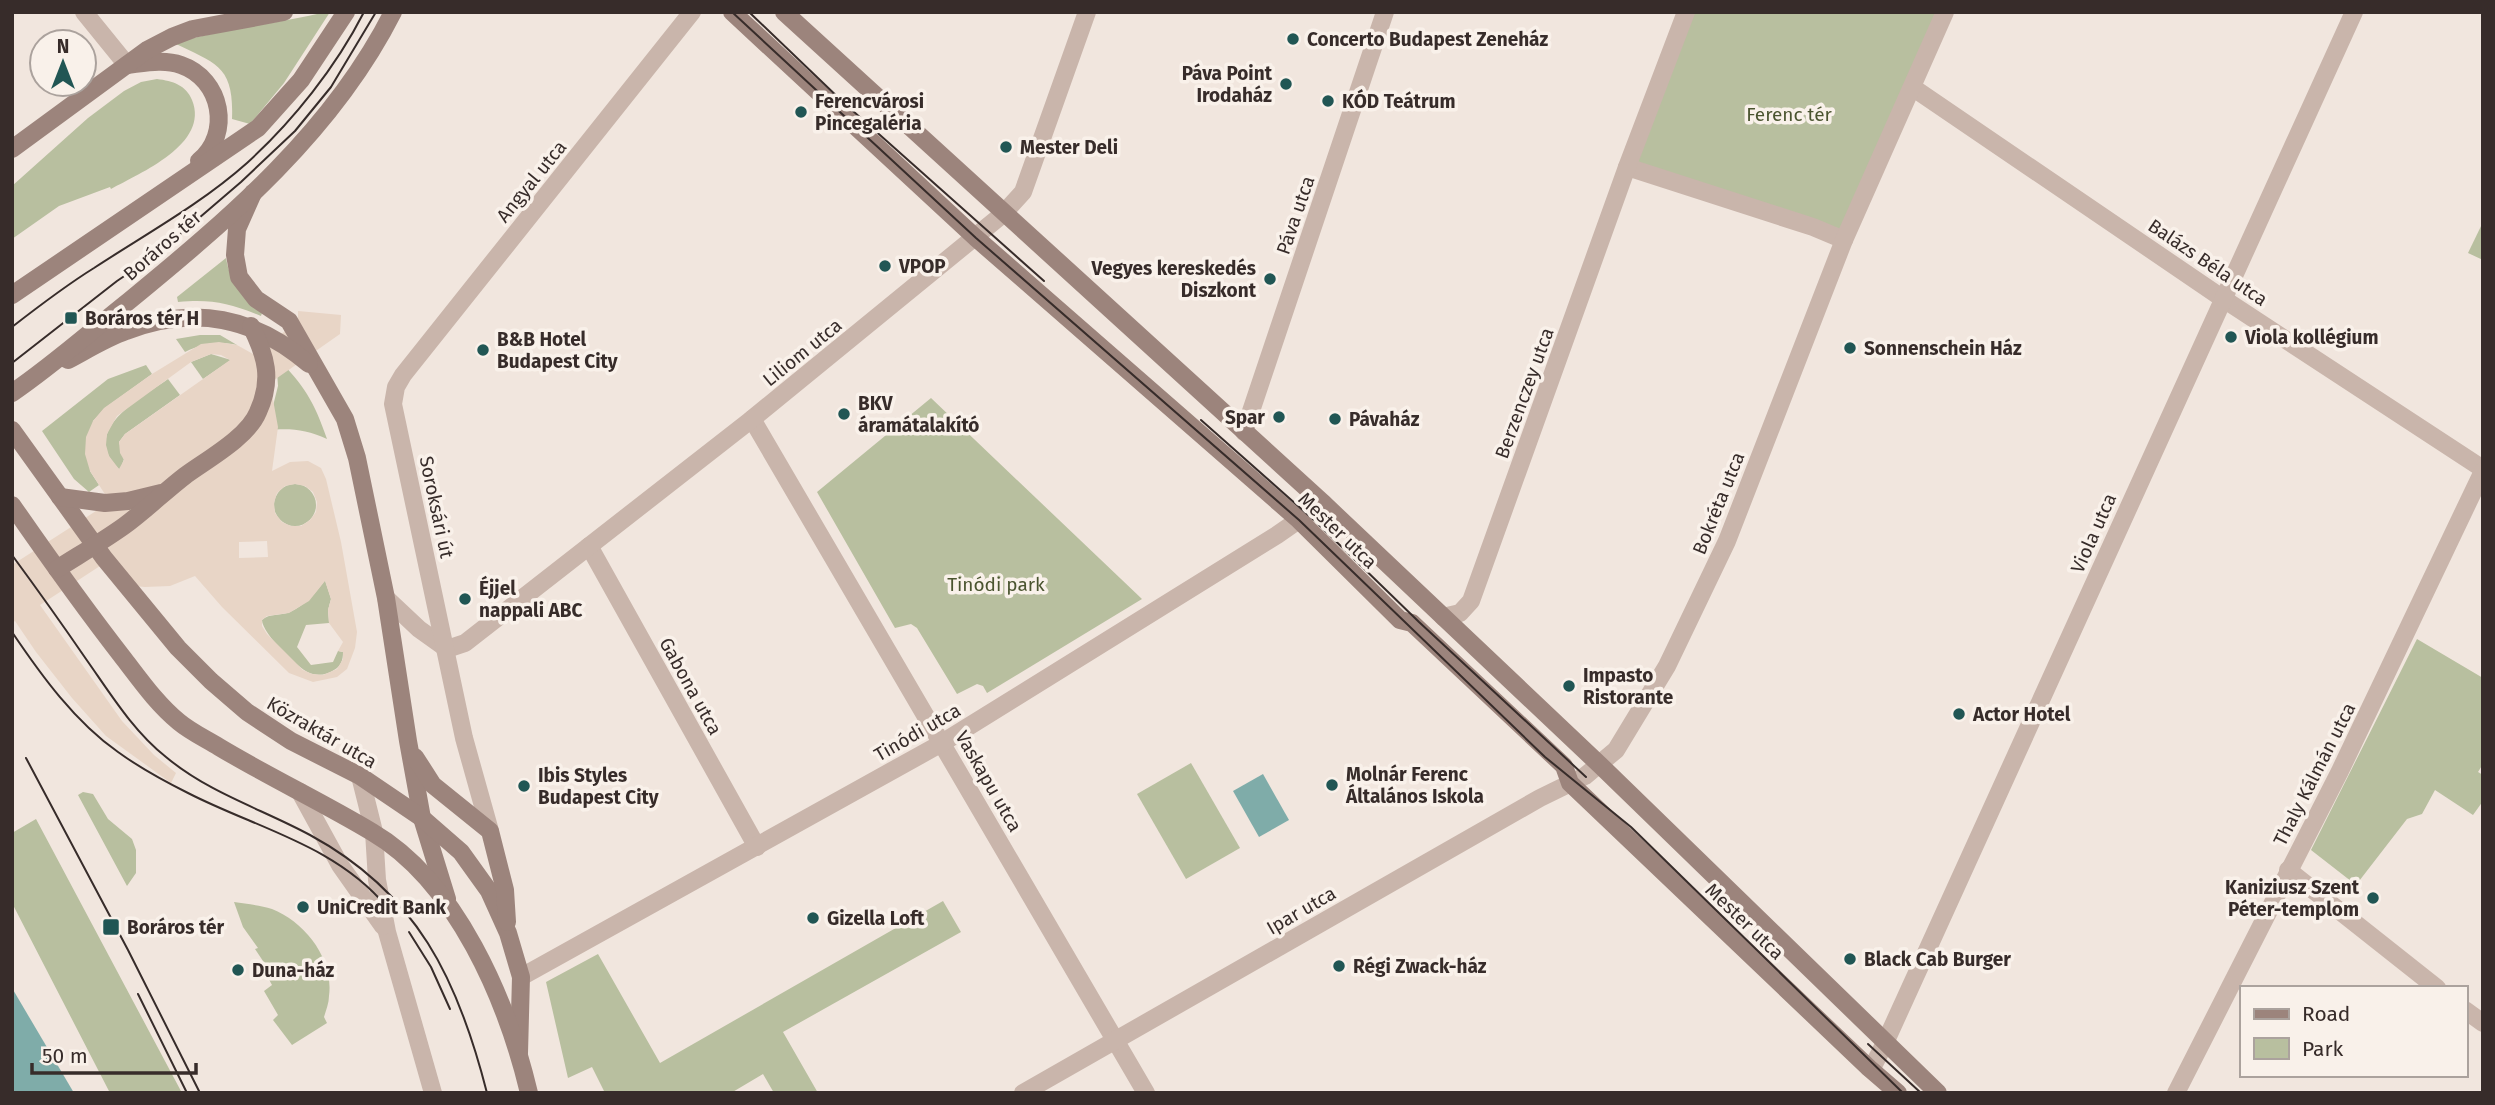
<svg xmlns="http://www.w3.org/2000/svg" width="2495" height="1105" font-family="'Fira Sans',sans-serif">
<rect width="100%" height="100%" fill="#f1e6de"/>
<g fill="#b8bf9f">
<path d="M326,12H330L284,83L250,124L232,119C234,66 217,64 174,43C224,29 275,24 326,12Z"/>
<polygon points="1686,12 1945,12 1844,240 1627,167"/>
<path d="M157,79C173,81 186,85 192,100C210,144 140,173 111,189L110,187L59,206L12,239V186L88,118L124,91L141,82Z"/>
<polygon points="2483,222 2483,260 2468,253"/>
<path d="M226,258C231,286 242,294 262,313L261,316C229,303 212,299 178,302L177,297Z"/>
<path d="M200,335H220L237,345C217,341 204,343 185,352L176,339Z"/>
<polygon points="211,354 231,360 203,379 191,362"/>
<path d="M276,357C304,385 314,401 327,439C306,429 290,428 267,430L278,386Z"/>
<polygon points="146,365 152,374 105,408 93,421 90,471 99,485 89,492 74,479 42,431 108,379"/>
<path d="M168,379L180,395L125,434L119,442L124,459L120,470C78,430 140,399 168,379Z"/>
<polygon points="931,398 1142,599 987,693 983,686 977,684 957,694 917,628 911,624 895,628 817,492"/>
<circle cx="295" cy="505" r="21"/>
<path d="M325,580L331,599L328,610L329,623L306,625L297,647L311,665L333,662L338,651L343,652C343,660 341,666 334,670C328,674 320,676 313,674C300,672 262,633 262,620C270,613 280,616 290,612C305,605 315,594 325,580Z"/>
<polygon points="2417,639 2483,678 2483,764 2478,772 2483,775 2483,801 2473,815 2435,790 2422,814 2407,819 2356,885 2311,850"/>
<polygon points="1191,763 1240,848 1186,879 1137,794"/>
<polygon points="83,792 93,794 108,819 132,839 136,850 136,873 127,886 78,795"/>
<polygon points="36,819 174,1078 182,1093 110,1093 12,903 12,833"/>
<polygon points="943,901 961,932 783,1032 818,1093 774,1093 763,1074 731,1093 605,1093 592,1067 568,1078 546,982 598,954 660,1063"/>
<path d="M234,902C246,904 260,905 272,909C305,922 334,959 329,996C329,1003 326,1010 324,1017L327,1023L292,1045L273,1020L278,1015L264,991L272,985L260,963L263,961L255,949L258,948L243,927Z"/>
</g>
<path fill="#e8d5c6" fill-rule="evenodd" d="M298,311L341,315L340,334L270,383L278,427L272,471L290,462L308,461L321,468L326,479L341,542L357,632L355,648L347,669L337,677L313,682L289,673L222,607L195,576L170,586L145,587L134,586L100,566L40,605L122,721L154,755L176,773L171,783L106,736L72,698L36,652L15,621L12,623V565L110,502L90,471L85,454L86,437L93,421L104,408L152,374L201,344L219,342L237,345L253,354L298,322ZM211,354L221,355L230,360L125,434L119,442L120,453L124,460L119,469L109,456L106,445L107,434L117,416L191,362ZM295,484L305,486L313,492L317,502L316,512L310,520L301,526H291L282,522L275,513L274,503L277,493L285,486ZM267,541L268,557L239,558V542ZM325,581L331,599L328,610L329,623L343,642L338,651L343,652V659L337,669L323,675L312,674L303,670L267,634L262,626V620L267,616L289,613L309,601Z"/>
<g fill="#7faca9">
<polygon points="1263,774 1289,820 1259,837 1233,791"/>
<polygon points="12,988 74,1093 12,1093"/>
</g>
<g fill="none" stroke-linecap="round" stroke-linejoin="round">
<g stroke="#c9b5ab" stroke-width="18">
<polyline points="84,12 127,65"/>
<polyline points="1912,87 2222,298 2483,469"/>
<polyline points="1627,167 1813,227 1844,240"/>
<polyline points="752,419 1146,1093"/>
<polyline points="1244,432 1385,12"/>
<polyline points="589,546 757,847"/>
<polyline points="386,598 419,629 447,649"/>
<polyline points="1443,617 1460,613 1471,601 1627,167 1686,12"/>
<polyline points="447,649 465,643 752,419 1003,214 1023,192 1087,12"/>
<polyline points="360,776 374,832 377,880 387,932 433,1093"/>
<polyline points="300,792 340,865 383,926"/>
<polyline points="490,831 464,738 393,404 396,387 403,375 692,12"/>
<polyline points="2288,870 2437,988"/>
<polyline points="521,977 942,743 1277,535 1323,503"/>
<polyline points="2465,1010 2483,1023"/>
<polyline points="1869,1068 1874,1064 1885,1043 2354,12"/>
<polyline points="1023,1093 1540,798 1585,776 1616,750 1667,666 1727,541 1844,240 1945,12"/>
<polyline points="2176,1093 2340,771 2483,471"/>
</g>
<g stroke="#9c847c" stroke-width="18">
<polyline points="732,12 976,238 1299,520 1400,620 1412,623 1564,766 1570,783 1869,1068 1898,1093"/>
<polyline points="784,12 1323,503 1600,765 1938,1093"/>
<path d="M127,65C145,63 164,59 181,65C222,79 232,134 199,161"/>
<polyline points="12,149 147,50 172,37 193,29 284,12"/>
<polyline points="253,193 237,229 235,255 239,277 256,299 289,321 345,419 357,458 386,598 408,741 422,818 447,899"/>
<polyline points="12,295 258,128 301,80 346,12"/>
<path d="M68,360C87,350 106,338 126,331C195,305 254,317 309,364"/>
<path d="M12,393C53,365 90,332 129,301C230,218 333,131 393,12"/>
<polyline points="12,430 104,558 178,648 211,681 247,712 291,741 360,776 422,818 461,852 489,891 508,933 521,977 519,1053"/>
<polyline points="60,497 105,503 128,501 161,493"/>
<path d="M12,505C48,557 85,609 124,659C141,681 157,704 179,722C191,732 206,739 219,747C269,777 322,802 372,832C457,882 507,1001 529,1093"/>
<path d="M57,569C79,555 103,541 124,526C146,510 165,491 186,475C208,459 248,437 258,412C273,379 266,356 251,326"/>
<polyline points="415,757 433,785 490,831 505,890 507,922"/>
</g>
<g stroke="#372c2a" stroke-width="2">
<polyline points="732,12 976,238 1299,520 1545,757 1631,827 1903,1093"/>
<polyline points="749,12 844,103 1044,281"/>
<path d="M12,327C39,306 65,286 94,268C146,234 201,204 247,163C293,121 336,67 364,12"/>
<polyline points="12,363 117,281 157,254 241,182 295,131 331,87 376,12"/>
<polyline points="1201,420 1315,521 1419,622 1586,777"/>
<path d="M12,555C37,589 62,624 86,659C110,693 133,731 166,757C209,793 262,809 310,835C417,893 458,979 487,1093"/>
<path d="M12,632C41,675 75,722 118,752C140,768 164,781 188,793C256,828 335,845 386,906"/>
<polyline points="26,758 128,950 200,1093"/>
<polyline points="409,932 431,967 450,1009"/>
<polyline points="138,994 187,1093"/>
<polyline points="1868,1044 1921,1093"/>
</g>
</g>
<g fill="#215654" stroke="#f9f1ea" stroke-width="2.5">
<circle cx="1293" cy="39" r="7"/>
<circle cx="1286" cy="84" r="7"/>
<circle cx="1328" cy="101" r="7"/>
<circle cx="801" cy="112" r="7"/>
<circle cx="1006" cy="147" r="7"/>
<circle cx="885" cy="266" r="7"/>
<circle cx="1270" cy="279" r="7"/>
<rect x="64" y="311" width="14" height="14" rx="3.5"/>
<circle cx="2231" cy="337" r="7"/>
<circle cx="1850" cy="348" r="7"/>
<circle cx="483" cy="350" r="7"/>
<circle cx="844" cy="414" r="7"/>
<circle cx="1279" cy="417" r="7"/>
<circle cx="1335" cy="419" r="7"/>
<circle cx="465" cy="599" r="7"/>
<circle cx="1569" cy="686" r="7"/>
<circle cx="1959" cy="714" r="7"/>
<circle cx="1332" cy="785" r="7"/>
<circle cx="524" cy="786" r="7"/>
<circle cx="2373" cy="898" r="7"/>
<circle cx="303" cy="907" r="7"/>
<circle cx="813" cy="918" r="7"/>
<rect x="102" y="918" width="18" height="18" rx="3.5"/>
<circle cx="1850" cy="959" r="7"/>
<circle cx="1339" cy="966" r="7"/>
<circle cx="238" cy="970" r="7"/>
</g>
<g text-anchor="middle" stroke-width="7" stroke-linejoin="round" paint-order="stroke">
<g font-size="19" font-weight="bold" fill="#372c2a" stroke="#f9f1ea" text-anchor="start">
<text x="1307" y="46">Concerto Budapest Zeneház</text>
<text x="1272" y="80" text-anchor="end">Páva Point<tspan x="1272" dy="22">Irodaház</tspan></text>
<text x="815" y="108">Ferencvárosi<tspan x="815" dy="22">Pincegaléria</tspan></text>
<text x="1342" y="108">KÓD Teátrum</text>
<text x="1020" y="154">Mester Deli</text>
<text x="899" y="273">VPOP</text>
<text x="1256" y="275" text-anchor="end">Vegyes kereskedés<tspan x="1256" dy="22">Diszkont</tspan></text>
<text x="85" y="325">Boráros tér H</text>
<text x="2245" y="344">Viola kollégium</text>
<text x="497" y="346">B&amp;B Hotel<tspan x="497" dy="22">Budapest City</tspan></text>
<text x="1864" y="355">Sonnenschein Ház</text>
<text x="858" y="410">BKV<tspan x="858" dy="22">áramátalakító</tspan></text>
<text x="1265" y="424" text-anchor="end">Spar</text>
<text x="1349" y="426">Pávaház</text>
<text x="479" y="595">Éjjel<tspan x="479" dy="22">nappali ABC</tspan></text>
<text x="1583" y="682">Impasto<tspan x="1583" dy="22">Ristorante</tspan></text>
<text x="1973" y="721">Actor Hotel</text>
<text x="1346" y="781">Molnár Ferenc<tspan x="1346" dy="22">Általános Iskola</tspan></text>
<text x="538" y="782">Ibis Styles<tspan x="538" dy="22">Budapest City</tspan></text>
<text x="2359" y="894" text-anchor="end">Kaniziusz Szent<tspan x="2359" dy="22">Péter-templom</tspan></text>
<text x="317" y="914">UniCredit Bank</text>
<text x="827" y="925">Gizella Loft</text>
<text x="127" y="934">Boráros tér</text>
<text x="1864" y="966">Black Cab Burger</text>
<text x="1353" y="973">Régi Zwack-ház</text>
<text x="252" y="977">Duna-ház</text>
</g>
<g font-size="19" fill="#4a542f" stroke="#f9f1ea">
<text x="1789" y="121">Ferenc tér</text>
<text x="996" y="591">Tinódi park</text>
</g>
<g font-size="19" fill="#372c2a" stroke="#f9f1ea">
<text transform="translate(531 181) rotate(-51)" y="7">Angyal utca</text>
<text transform="translate(1295 215) rotate(-71)" y="7">Páva utca</text>
<text transform="translate(162 245) rotate(-41)" y="7">Boráros tér</text>
<text transform="translate(2208 262) rotate(34)" y="7">Balázs Béla utca</text>
<text transform="translate(802 352) rotate(-39)" y="7">Liliom utca</text>
<text transform="translate(1524 393) rotate(-70)" y="7">Berzenczey utca</text>
<text transform="translate(1718 503) rotate(-68)" y="7">Bokréta utca</text>
<text transform="translate(437 507) rotate(78)" y="7">Soroksári út</text>
<text transform="translate(1338 530) rotate(44)" y="7">Mester utca</text>
<text transform="translate(2093 533) rotate(-66)" y="7">Viola utca</text>
<text transform="translate(691 686) rotate(61)" y="7">Gabona utca</text>
<text transform="translate(322 732) rotate(30)" y="7">Közraktár utca</text>
<text transform="translate(917 732) rotate(-30)" y="7">Tinódi utca</text>
<text transform="translate(2314 774) rotate(-63)" y="7">Thaly Kálmán utca</text>
<text transform="translate(989 781) rotate(60)" y="7">Vaskapu utca</text>
<text transform="translate(1301 910) rotate(-30)" y="7">Ipar utca</text>
<text transform="translate(1745 921) rotate(44)" y="7">Mester utca</text>
</g>
</g>
<rect width="2495" height="1105" fill="none" stroke="#372c2a" stroke-width="28"/>
<rect x="2240" y="986" width="228" height="91" fill="#f9f1ea" stroke="#aba29d" stroke-width="2"/>
<rect x="2254" y="1009" width="35" height="10" fill="#9c847c" stroke="#aba29d" stroke-width="2"/>
<text x="2302" y="1021" font-size="21" fill="#372c2a">Road</text>
<rect x="2254" y="1038" width="35" height="21" fill="#b8bf9f" stroke="#aba29d" stroke-width="2"/>
<text x="2302" y="1056" font-size="21" fill="#372c2a">Park</text>
<g transform="translate(63 63)"><circle r="33" fill="#f9f1ea" stroke="#aba29d" stroke-width="2"/>
<path d="M0-5L12 26L0 18L-12 26Z" fill="#215654"/>
<text y="-10" font-size="19" font-weight="bold" text-anchor="middle" fill="#372c2a">N</text>
</g>
<path d="M32 1063v10h164v-10" fill="none" stroke="#372c2a" stroke-width="3.5"/>
<text x="42" y="1063" font-size="21" fill="#372c2a" stroke="#f9f1ea" stroke-width="5" paint-order="stroke">50 m</text>
</svg>
